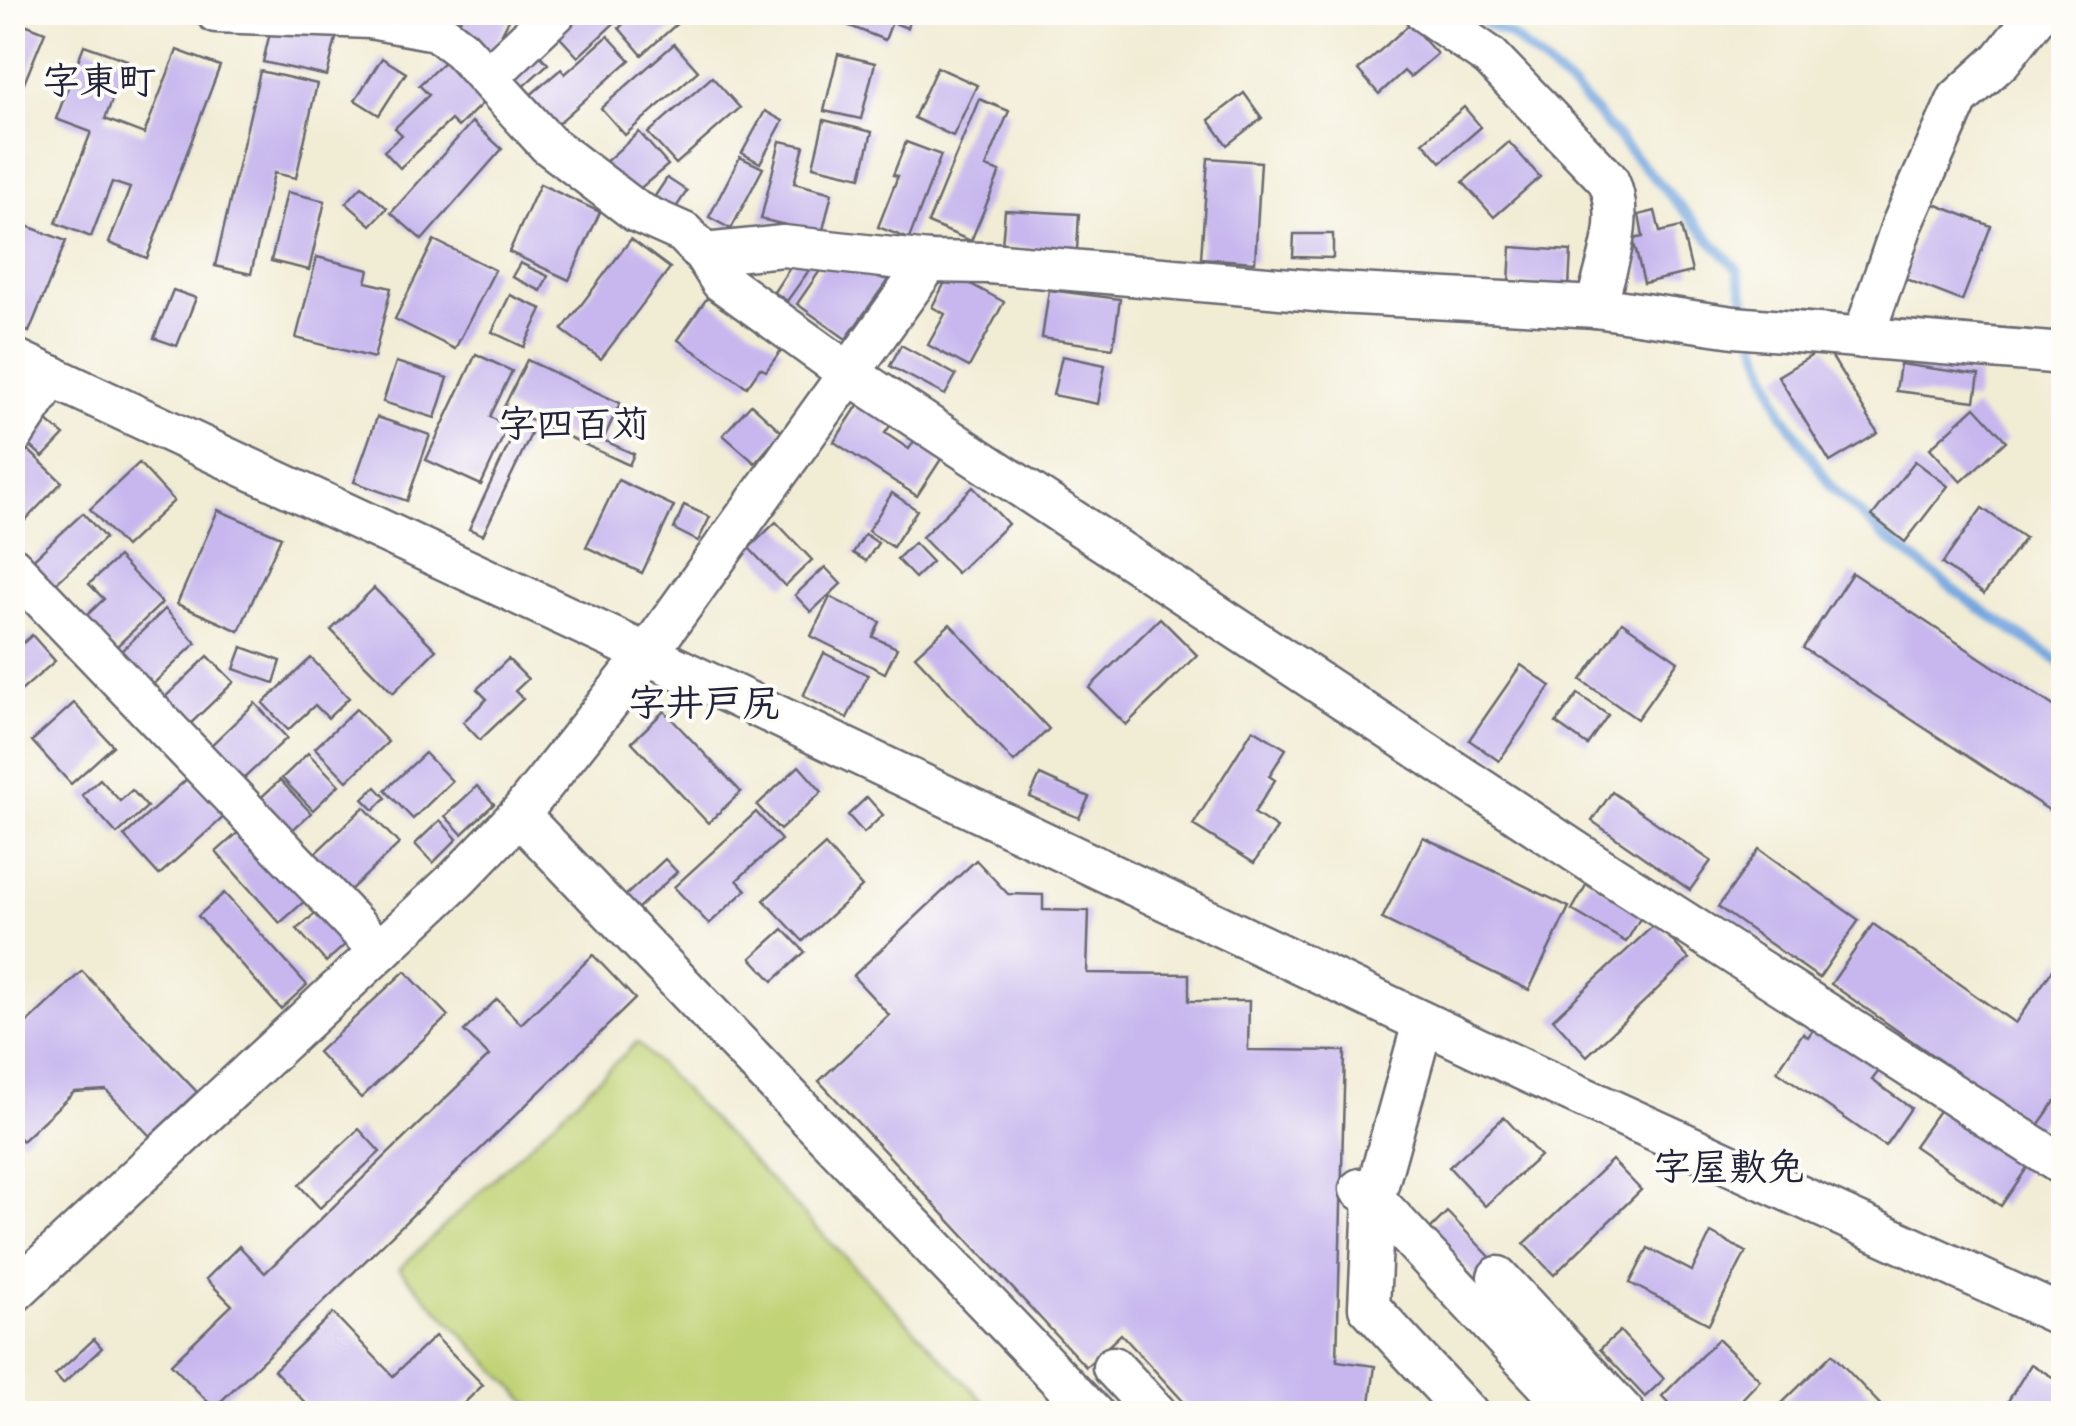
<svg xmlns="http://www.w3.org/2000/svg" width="2076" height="1426" font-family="Itim,'Klee One',sans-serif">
<rect width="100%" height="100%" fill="#fdfcf7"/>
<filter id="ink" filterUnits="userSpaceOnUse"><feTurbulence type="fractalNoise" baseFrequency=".01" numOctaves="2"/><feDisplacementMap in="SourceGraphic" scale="20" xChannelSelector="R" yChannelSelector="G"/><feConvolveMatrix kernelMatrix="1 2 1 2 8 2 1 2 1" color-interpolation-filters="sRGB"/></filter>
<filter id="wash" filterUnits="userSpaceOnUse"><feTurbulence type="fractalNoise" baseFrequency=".0048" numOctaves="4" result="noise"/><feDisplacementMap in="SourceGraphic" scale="40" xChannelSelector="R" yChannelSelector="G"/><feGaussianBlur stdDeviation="2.25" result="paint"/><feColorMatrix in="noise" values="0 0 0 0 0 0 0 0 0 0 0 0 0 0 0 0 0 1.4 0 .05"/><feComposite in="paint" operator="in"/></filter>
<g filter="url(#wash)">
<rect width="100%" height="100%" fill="#f1ecd4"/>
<polygon fill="#c1d377" stroke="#727a59" stroke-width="2.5" points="637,1042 995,1413 538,1413 399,1269"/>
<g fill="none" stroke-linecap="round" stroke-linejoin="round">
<g stroke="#75a6df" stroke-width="10">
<polyline points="1462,12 1509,34 1575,90 1737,269 1751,321"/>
<polyline points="1755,338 1782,413 1832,488 1883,535 1970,602 2064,665"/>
</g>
</g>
<g id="blocks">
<g fill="#c7b7ee">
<polygon points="464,12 513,12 491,54 453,34"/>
<polygon points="575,12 626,12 578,57 554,31"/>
<polygon points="636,12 690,12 642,55 619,28"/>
<polygon points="844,12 913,12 907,28 892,22 885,40 840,22"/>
<polygon points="12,19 45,32 16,103 12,102"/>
<polygon points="272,24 336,38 327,76 263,62"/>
<polygon points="1410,24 1437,54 1410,77 1404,71 1379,94 1358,70"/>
<polygon points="608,36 630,60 554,127 528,97 561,69 565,74"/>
<polygon points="674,44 698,71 625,135 601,108"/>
<polygon points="84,45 127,60 105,119 144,134 177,50 220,66 147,258 109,243 130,188 112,182 91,237 56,223 91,132 56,119"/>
<polygon points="533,48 548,64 519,90 504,74"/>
<polygon points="838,54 875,63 861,119 824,111"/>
<polygon points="382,58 406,73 379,115 355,100"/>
<polygon points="446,60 485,101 458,127 451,120 400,168 384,151 402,135 395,128 429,95 419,85"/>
<polygon points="937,67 977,85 953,136 914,118"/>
<polygon points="260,71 317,84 296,178 274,173 251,274 215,266"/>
<polygon points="712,77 740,108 676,164 648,133"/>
<polygon points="1244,93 1262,118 1227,145 1209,120"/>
<polygon points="979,99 1009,111 986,167 1000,172 971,241 928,223"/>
<polygon points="1464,107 1481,127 1441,162 1423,142"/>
<polygon points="765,111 783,121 760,163 742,153"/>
<polygon points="824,120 872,132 861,177 813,166"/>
<polygon points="472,122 502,149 422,240 391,213"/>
<polygon points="639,132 668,165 631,196 603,164"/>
<polygon points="780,141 804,146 794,183 832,193 822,234 761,219"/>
<polygon points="906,142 941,155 909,239 878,227 898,176 893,175"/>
<polygon points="1509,142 1540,177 1494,217 1463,182"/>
<polygon points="740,157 763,168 731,229 709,217"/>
<polygon points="1208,158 1261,162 1255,262 1201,258"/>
<polygon points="667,178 687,191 673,212 653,199"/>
<polygon points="540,184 600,212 569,280 509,252"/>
<polygon points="362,186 387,208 371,225 346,203"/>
<polygon points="287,192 325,201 309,270 271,261"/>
<polygon points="1932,203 1991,226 1962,301 1903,278"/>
<polygon points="1005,210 1079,214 1077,250 1002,246"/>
<polygon points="1655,211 1660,232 1681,227 1692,272 1644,283 1633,239 1643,237 1639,215"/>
<polygon points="27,226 66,241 29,332 12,325 12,262"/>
<polygon points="1294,234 1333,234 1333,258 1293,257"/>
<polygon points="631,239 670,268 601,359 562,330"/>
<polygon points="434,240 495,270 455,349 395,319"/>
<polygon points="1511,247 1571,251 1569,287 1509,283"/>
<polygon points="317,257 369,270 366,282 391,288 374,358 296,338"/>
<polygon points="797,257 815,262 787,301 774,292"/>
<polygon points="828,259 888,280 846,339 797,304"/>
<polygon points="520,263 548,276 541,291 512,277"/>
<polygon points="950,273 1004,302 969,367 928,345 945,314 932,307"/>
<polygon points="173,290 196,298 177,346 154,338"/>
<polygon points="1049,290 1120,299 1113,348 1042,338"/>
<polygon points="510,295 542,309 524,347 492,332"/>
<polygon points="707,298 782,349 766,371 760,368 747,387 678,340"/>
<polygon points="901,345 956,375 945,395 890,366"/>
<polygon points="1826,347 1878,433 1830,462 1778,376"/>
<polygon points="476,354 512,371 490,417 508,426 481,485 426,460"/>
<polygon points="1062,356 1105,365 1098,404 1053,395"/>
<polygon points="527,360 620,403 603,440 634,454 629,465 504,407"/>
<polygon points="396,362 448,378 435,418 383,402"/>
<polygon points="1900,364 1979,375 1975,401 1896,391"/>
<polygon points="862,399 894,420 885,433 909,449 918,435 945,453 917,496 834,442"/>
<polygon points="751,404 782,432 755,463 723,435"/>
<polygon points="1975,407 2006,441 1961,482 1930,448"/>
<polygon points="377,417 430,435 407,501 354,482"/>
<polygon points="47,421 64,435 43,457 27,443"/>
<polygon points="517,427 531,434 483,535 469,529"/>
<polygon points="23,445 62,482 12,534 12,456"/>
<polygon points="1915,461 1948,486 1905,542 1872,516"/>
<polygon points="139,463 174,501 125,547 90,509"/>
<polygon points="618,480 674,506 642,573 586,547"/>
<polygon points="973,487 1008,524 957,573 922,537"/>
<polygon points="892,493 917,510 893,547 868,531"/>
<polygon points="684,505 710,517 698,541 674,529"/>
<polygon points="1982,508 2025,538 1984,594 1942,564"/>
<polygon points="218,510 281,537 239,631 177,604"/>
<polygon points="83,513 105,538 50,589 27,565"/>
<polygon points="776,522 812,560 785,586 749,548"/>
<polygon points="865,534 878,543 866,561 853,553"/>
<polygon points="914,543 932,562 915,578 897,559"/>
<polygon points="118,557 162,603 114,649 84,618 104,599 89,584"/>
<polygon points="825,567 841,584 811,612 795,595"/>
<polygon points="1852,573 2064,713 2064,820 1803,648"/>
<polygon points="374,588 436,650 393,693 331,630"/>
<polygon points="830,597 880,622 873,637 897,648 885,673 811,636"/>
<polygon points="165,609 196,643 149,688 117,655"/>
<polygon points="1160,618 1197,655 1126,725 1089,688"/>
<polygon points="1622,622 1678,661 1637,719 1581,680"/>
<polygon points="950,624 1049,729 1014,762 915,656"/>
<polygon points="32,635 55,661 12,699 12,653"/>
<polygon points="242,647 281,661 274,683 234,669"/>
<polygon points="824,653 868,675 847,718 803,696"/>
<polygon points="208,656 234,682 186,728 161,701"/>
<polygon points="311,658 349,698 328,718 315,705 288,730 263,703"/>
<polygon points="508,659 528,679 515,691 523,699 480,740 463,722 487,699 477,689"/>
<polygon points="1521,665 1551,686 1499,761 1469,740"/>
<polygon points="1578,694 1608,715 1587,745 1556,723"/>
<polygon points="74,703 113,746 71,784 32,741"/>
<polygon points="255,703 287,738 239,783 207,749"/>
<polygon points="356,709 388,742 347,781 315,748"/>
<polygon points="664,711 741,792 708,823 632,742"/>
<polygon points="1253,729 1286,749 1269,776 1275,780 1254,813 1277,828 1254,863 1193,825"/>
<polygon points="308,753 339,785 313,810 282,778"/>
<polygon points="425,753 452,781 413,819 385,790"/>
<polygon points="799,766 822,792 780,830 757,805"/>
<polygon points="1040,775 1089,797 1079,818 1030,797"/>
<polygon points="189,777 225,816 159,875 124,836"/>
<polygon points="100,779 120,801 132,790 147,807 117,834 82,795"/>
<polygon points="280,780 311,813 287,835 256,802"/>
<polygon points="477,786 494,804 462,834 445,816"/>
<polygon points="376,787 386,798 374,810 363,799"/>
<polygon points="1612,792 1711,861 1690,890 1592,821"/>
<polygon points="867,797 883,815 864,833 848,815"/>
<polygon points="364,807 399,844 345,895 310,858"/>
<polygon points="756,812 781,840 737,880 746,890 709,924 674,887"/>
<polygon points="440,820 457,839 433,863 415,844"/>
<polygon points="242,829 306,900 280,923 216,852"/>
<polygon points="1423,837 1569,907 1529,990 1382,919"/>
<polygon points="825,845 862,887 803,941 764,900"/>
<polygon points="1759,849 1859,920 1819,978 1718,907"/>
<polygon points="665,859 677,872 636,910 624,897"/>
<polygon points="976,860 1008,894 1043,895 1043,910 1089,911 1087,973 1189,974 1189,1001 1249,1001 1248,1050 1345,1051 1337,1361 1375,1366 1369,1410 1340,1409 1340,1414 1195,1414 1121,1334 1086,1367 819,1081 889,1015 853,976"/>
<polygon points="1589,880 1644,912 1626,942 1572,910"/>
<polygon points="224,893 307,985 281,1009 198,916"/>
<polygon points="318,911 347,943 326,962 297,929"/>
<polygon points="1656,923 1689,959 1587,1056 1553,1019"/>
<polygon points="1873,924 2015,1023 2064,954 2064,1089 2036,1128 1831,984"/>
<polygon points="783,929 805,952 773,981 751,958"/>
<polygon points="593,955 635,999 214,1408 171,1364 232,1305 206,1279 239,1246 265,1273 489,1056 464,1031 497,999 521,1024"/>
<polygon points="82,971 197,1092 150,1136 106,1090 74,1092 22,1141 12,1131 12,1037"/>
<polygon points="405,971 448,1016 361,1098 318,1052"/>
<polygon points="1817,1024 1881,1068 1872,1080 1911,1108 1885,1146 1777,1071 1803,1033 1808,1037"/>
<polygon points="1943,1105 2029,1165 2001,1206 1914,1146"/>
<polygon points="1504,1117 1540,1156 1485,1206 1449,1167"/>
<polygon points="359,1129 380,1152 320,1208 299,1185"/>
<polygon points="1612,1160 1641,1190 1554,1275 1524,1244"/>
<polygon points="1447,1212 1495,1262 1478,1279 1430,1229"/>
<polygon points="1711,1233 1746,1252 1709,1324 1630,1283 1648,1248 1692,1271"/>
<polygon points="333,1313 393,1376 435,1336 483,1385 453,1414 316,1414 274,1370"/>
<polygon points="1620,1331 1664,1379 1645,1397 1600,1349"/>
<polygon points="94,1339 102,1348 63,1384 55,1375"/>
<polygon points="1718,1339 1760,1380 1728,1414 1679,1414 1662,1396"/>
<polygon points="1832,1354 1889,1414 1790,1414 1781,1404"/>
<polygon points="2031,1364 2064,1384 2064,1405 2058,1414 2000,1414"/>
</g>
</g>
</g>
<g filter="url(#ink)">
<use href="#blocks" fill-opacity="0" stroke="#6a6971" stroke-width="2.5"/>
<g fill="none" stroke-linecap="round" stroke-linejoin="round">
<g stroke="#6a6971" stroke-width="45">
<g id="minor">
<polyline points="216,12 370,18 436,30 461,49 548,144 637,212 684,233 704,254 721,281 850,374 1611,875 2064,1166"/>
<path d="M1425,12L1490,57L1608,180C1627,219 1605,267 1596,307"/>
<polyline points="488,77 556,12"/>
<polyline points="704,254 783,246 929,262 989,263 1338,293 1596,307 1734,327 2064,354"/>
<polyline points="1863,338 1902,225 1958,99 2001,60 2039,12"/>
<polyline points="12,358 647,654 1532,1074 2064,1317"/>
<polyline points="12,436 52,376"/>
<polyline points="12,567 380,951"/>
<polyline points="519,815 1093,1414"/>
<polyline points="1423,1023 1374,1199 1369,1307 1468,1414"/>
<polyline points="1360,1189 1374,1199 1575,1414"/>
<polyline points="1498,1277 1625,1414"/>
<polyline points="12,1294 457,879 519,815 647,654 929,262"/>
<polyline points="1113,1367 1157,1414"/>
</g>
</g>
<use href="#minor" stroke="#fff" stroke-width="40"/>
</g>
</g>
<g text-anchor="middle" stroke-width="8" stroke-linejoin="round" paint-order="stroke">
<g font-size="38" font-weight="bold" fill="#22223b" stroke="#fdfcf7">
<text x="99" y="94">字東町</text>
<text x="574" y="437">字四百苅</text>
<text x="704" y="716">字井戸尻</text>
<text x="1729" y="1180">字屋敷免</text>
</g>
</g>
<rect width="2076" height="1426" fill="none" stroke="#fdfcf7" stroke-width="50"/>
</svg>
